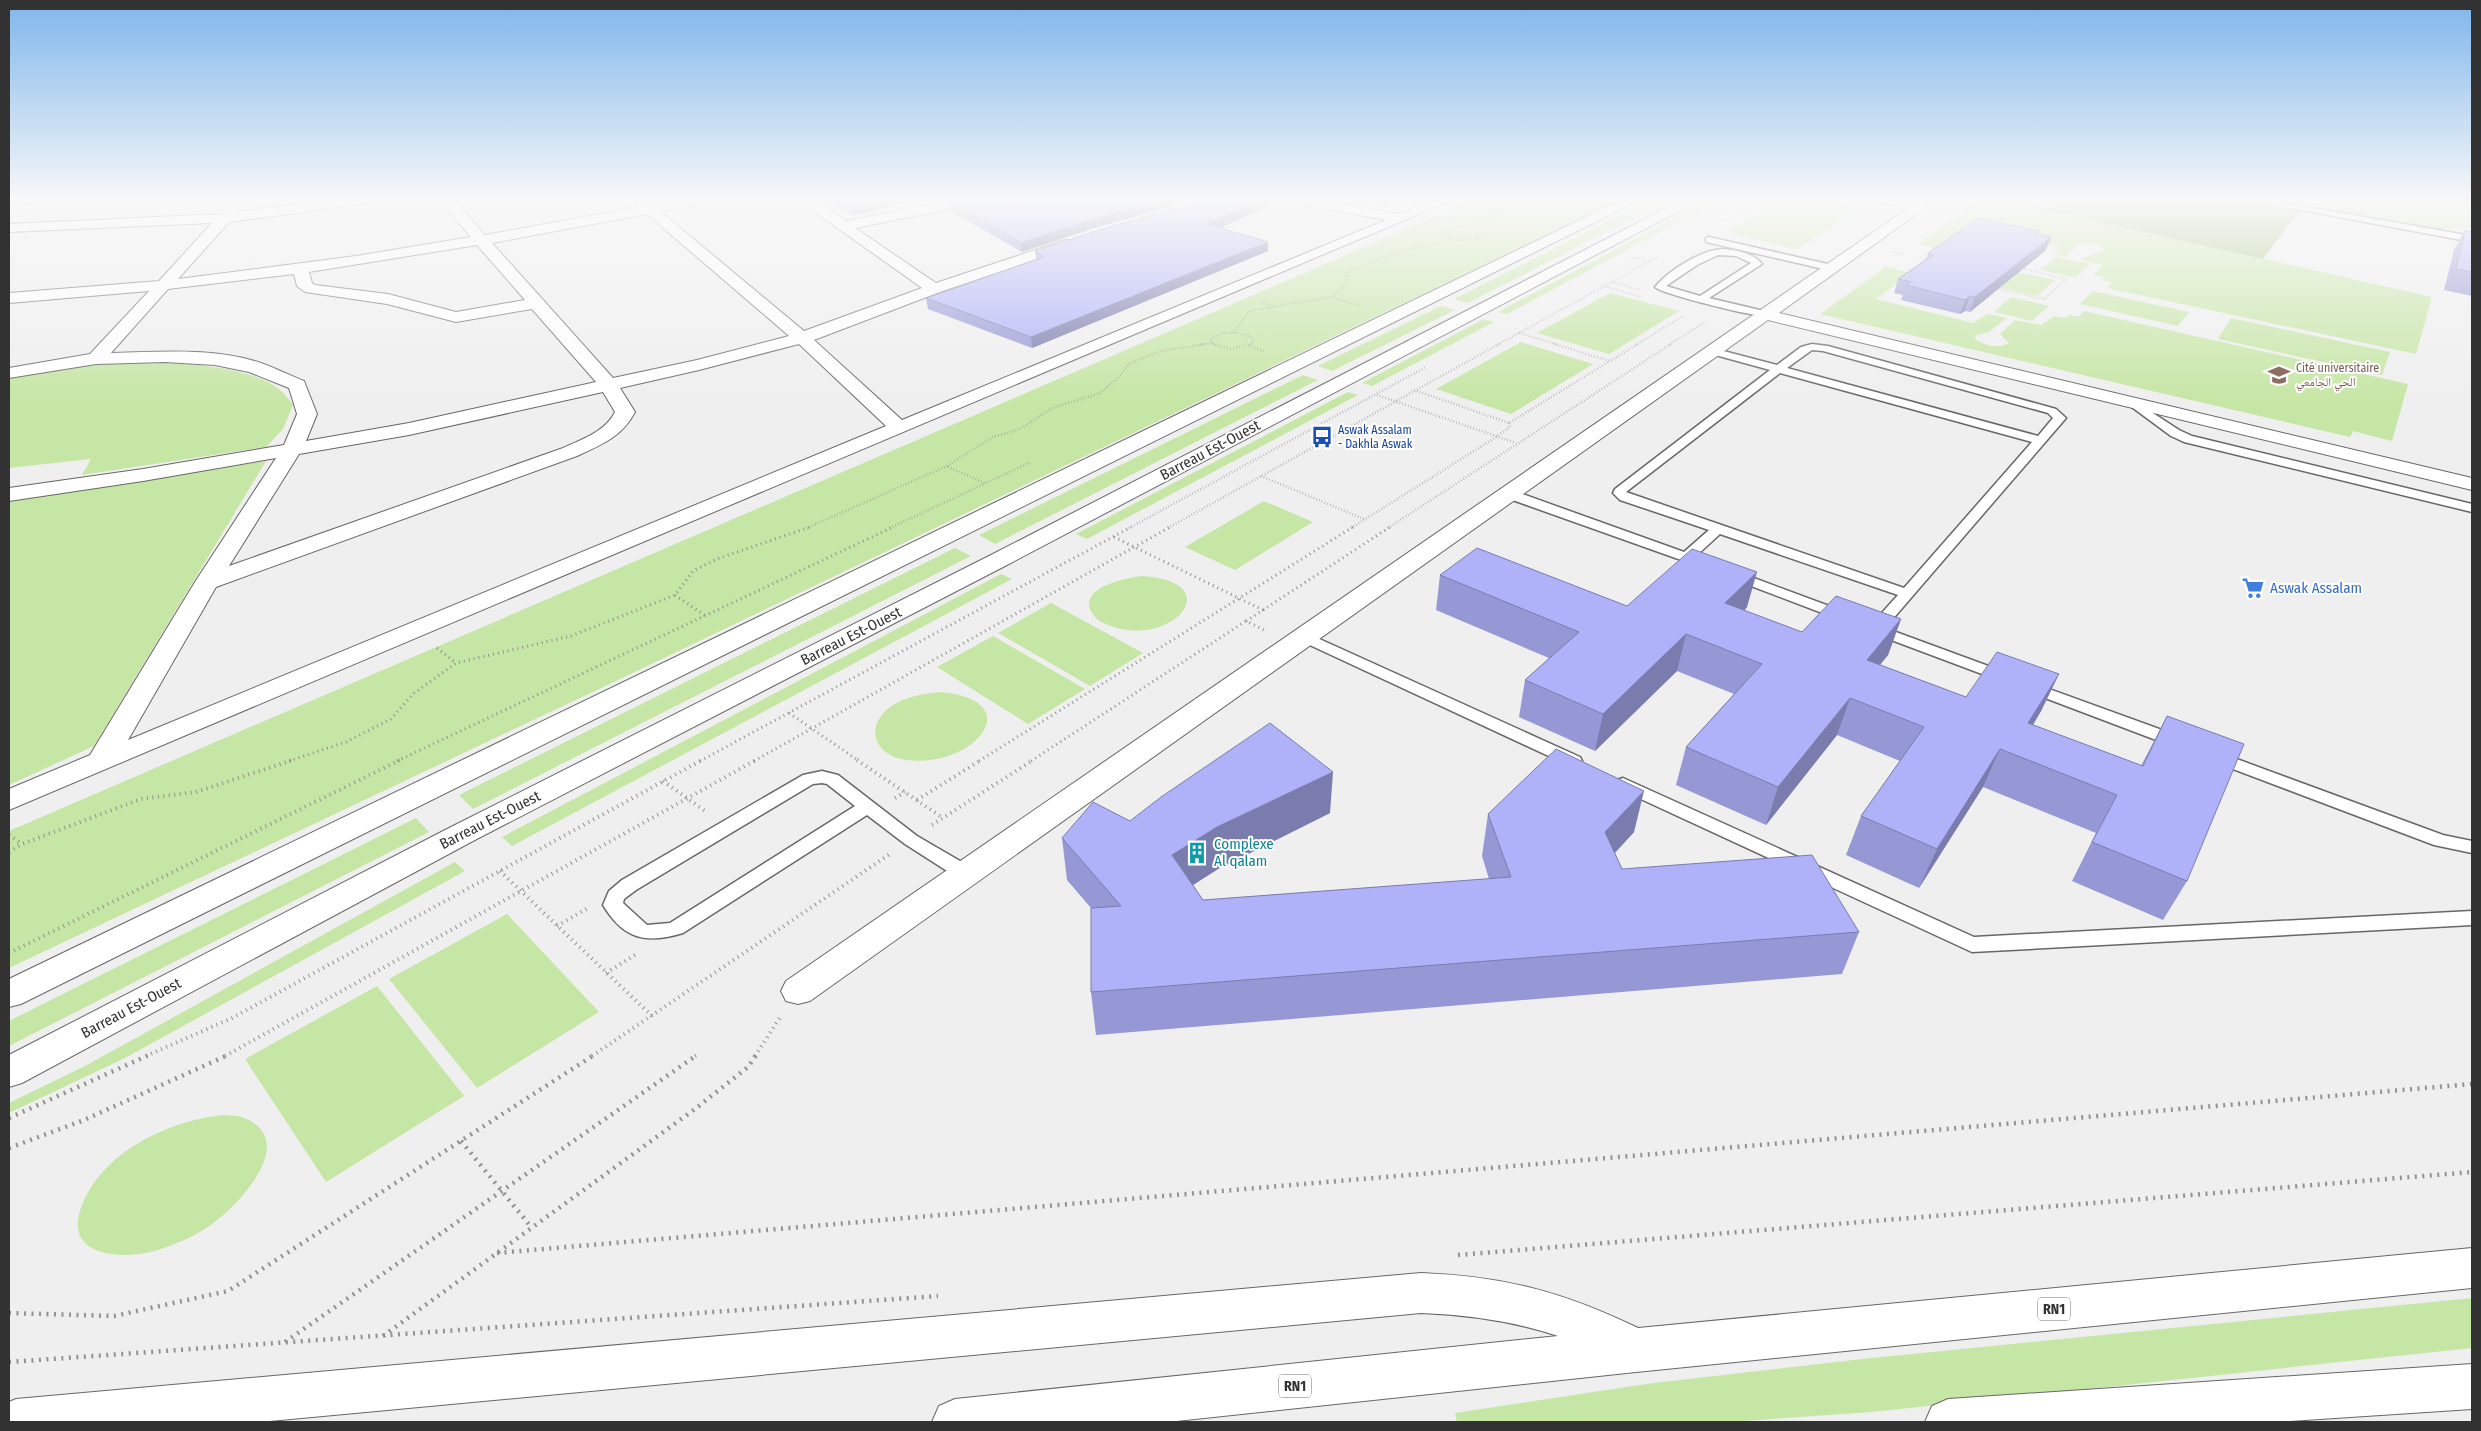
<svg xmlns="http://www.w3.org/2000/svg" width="2481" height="1431" font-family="'Fira Sans Condensed','Noto Naskh Arabic',sans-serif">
<rect width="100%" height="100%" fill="#efeff0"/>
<g fill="#c6e6a5">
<polygon points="1474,200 1619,200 616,681 9,968 9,831"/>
<polygon points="1651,200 1669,200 1468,303 1454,299"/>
<polygon points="1708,200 1720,200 1507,314 1498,312"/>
<polygon points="1780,200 1813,200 1858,210 1797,249 1737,235 1729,230"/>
<path d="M2004,200L2432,297L2416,354L2107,288L2112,282L2102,280L2104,277L2093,275L2103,265L2081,260C2089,254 2098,254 2104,249L2099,245L2078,243L2066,257L2053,254L2060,247L1967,228L1939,249L1918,244L1977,202L1994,205Z"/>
<polygon points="2325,200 2472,200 2472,228 2425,229 2317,210"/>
<polygon points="2056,257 2090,264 2075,278 2041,270"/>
<polygon points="1991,266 2055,280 2037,296 1972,281"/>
<path d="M1886,267L1911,273L1876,299L1973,323L1987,314L2007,318L1989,332L1976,335L1975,339C1986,346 1997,349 2009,343L2000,334L2015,320L2041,325L2054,316L2065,318L2069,315L2078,317L2084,311L2408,384L2392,441L2353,431L2350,437L1820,314Z"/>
<polygon points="2093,291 2189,312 2178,326 2080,304"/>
<polygon points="1610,293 1679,311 1609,354 1537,333"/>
<polygon points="2011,297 2049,306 2032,321 1994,312"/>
<polygon points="1441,306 1455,310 1332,371 1318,366"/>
<polygon points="2231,318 2390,352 2382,375 2218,339"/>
<polygon points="1484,319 1494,322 1372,386 1362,383"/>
<polygon points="1521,342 1593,364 1511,414 1436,389"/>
<path d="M158,361C190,364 256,368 280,390C285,394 289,400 293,405L283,429L266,447L82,475L91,459L9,468V377L89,364Z"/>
<polygon points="1303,375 1318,380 995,544 979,535"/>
<polygon points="1348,392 1358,395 1087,539 1076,534"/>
<polygon points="266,461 94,746 9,785 9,500"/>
<polygon points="1264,501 1313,522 1235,570 1185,547"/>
<polygon points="955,548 971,556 473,809 459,795"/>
<polygon points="1001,574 1012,579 512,846 502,837"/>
<path d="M1142,576C1227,582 1176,644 1117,628C1108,625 1097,622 1092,613C1077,587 1127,578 1142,576Z"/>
<polygon points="1051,603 1143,653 1090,686 998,633"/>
<polygon points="993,636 1085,689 1028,724 937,667"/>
<path d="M940,692C1031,700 974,769 906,760C872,755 864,724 893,705C907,696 924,694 940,692Z"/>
<polygon points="416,818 429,832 9,1046 9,1021"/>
<polygon points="455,862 465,871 125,1058 9,1113 9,1103 85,1066"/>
<polygon points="507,914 599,1012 477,1088 389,979"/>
<polygon points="377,986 464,1096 326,1182 245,1059"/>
<path d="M222,1115C229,1116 238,1115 244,1118C300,1140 239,1205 212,1224C197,1235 179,1243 161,1249C127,1261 60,1259 82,1205C103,1152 168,1121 222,1115Z"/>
<polygon points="2472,1298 2472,1348 1872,1412 1729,1422 1457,1422 1455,1413 1653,1383 1862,1359"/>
</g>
<polygon fill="#a2c47d" points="2060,200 2240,200 2299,211 2263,259 2046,210"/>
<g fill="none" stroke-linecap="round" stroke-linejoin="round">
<g stroke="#676768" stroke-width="3">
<g id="lane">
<polygon points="2248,200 2268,200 2472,236 2472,242"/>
<polygon points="1709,237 1832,265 1837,268 1832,271 1706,242 1706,238"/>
<path d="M1723,249C1737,250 1753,253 1762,264L1709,298L1768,312V316C1757,318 1662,294 1655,287C1669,270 1701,250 1723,249ZM1718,255L1736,256L1751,263L1700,296L1666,286L1697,265Z"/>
<path d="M1812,344L1828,346L2056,409L2066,418L1885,628L2010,674L2012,677L2010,680H1998L1870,632L1868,629L1870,626L1898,595L1720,534L1696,556L1710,563L1708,566H1698L1504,497L1503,494L1509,490L1514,491L1684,552L1709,530L1620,500L1613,493L1615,489L1770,370L1708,353V349L1712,348L1777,365L1801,347ZM1812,350L1823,351L2048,413L2053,418L2038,436L1787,368ZM1780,373L2032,442L1904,588L1626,492Z"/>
<polygon points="2133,400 2179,430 2192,436 2472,504 2472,512 2184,442 2171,436 2129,405 2129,401"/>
<polygon points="1735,571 1848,613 1850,616 1848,619 1838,619 1730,578 1728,575 1730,572"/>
<polygon points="1304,632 1580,757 1582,761 1580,765 1568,765 1299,640 1296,637"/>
<polygon points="2030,682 2184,738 2186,742 2184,746 2172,746 2024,690 2022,687 2024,684"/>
<polygon points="2215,751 2443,835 2472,841 2472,853 2434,845 2209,760 2207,756 2209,752"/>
<path d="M822,771L838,775L917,836L972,868L974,873L972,878L965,880L958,878L905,844L867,815L683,933C647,944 624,940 603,905L609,891L622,880L803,775ZM822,783L827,784L855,806L670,923L647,925L623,903L624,899L636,890L813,784Z"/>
<polygon points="1623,778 1974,937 2472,911 2472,925 1972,952 1617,788 1614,784 1617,780"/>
</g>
</g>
<g stroke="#676768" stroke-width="2">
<g id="street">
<polygon points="12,200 33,200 31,203 9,210 9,201"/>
<path d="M328,200H370L363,204L229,222L178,279L356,256L471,237L439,200H454L485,235L639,207L633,200H648L653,205L676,200H707L700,204L661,212L804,331L922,288L798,200H815L846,221L951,200H981L974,204L855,228L936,283L1065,240H1075L1078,243L1075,246L940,292L814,340L902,420L1386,220L1299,204L1292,200H1325L1400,214L1432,200H1452L9,810V789L90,755L195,582L276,458L143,481L9,501V488L143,469L284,445L297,414L289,388L249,372L215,365L165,362L96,364L9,378V368L90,354L149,291L9,303V293L159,281L212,223L9,232V224L221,214C226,208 228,206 236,208L237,212ZM647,214L789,336L697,360L613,378L492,243ZM477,245L525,300L456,312L388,294L315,285L312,283L309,272ZM294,274L297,286L305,292L387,304L456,322L532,309L596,382L409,423L306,441L317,414L304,381C289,375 275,368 261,363C214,347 160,352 111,353L168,289ZM799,344L886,426L128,740L216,587L577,456C601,445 622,437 635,412L620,388L699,370ZM603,392L615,412C605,432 582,439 563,448L229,566L299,454L409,435Z"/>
<polygon points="1879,200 1917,202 1936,200 1779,313 2472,478 2472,490 1768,320 810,1001 798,1004 786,1001 781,991 786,981 1907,209 1881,203"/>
</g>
</g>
<g stroke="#676768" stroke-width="2">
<g id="primary">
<polygon points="1621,200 1640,200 21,1004 9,1007 9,979"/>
<polygon points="1682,200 1700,200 1005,566 473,841 22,1083 9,1087 9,1055 451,827 989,556"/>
</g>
</g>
<g stroke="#676768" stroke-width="2">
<g id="highway">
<path d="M2472,1248V1288L1636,1372L1167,1422H932L939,1406L955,1399L1558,1336C1513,1321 1468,1315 1421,1313L259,1422H9V1402L16,1399L1421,1273C1503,1276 1564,1292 1638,1328Z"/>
<polygon points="2472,1364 2472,1409 2275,1422 1925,1422 1932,1406 1948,1399"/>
</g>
</g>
<g stroke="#929292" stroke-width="2" stroke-dasharray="0.5 2" stroke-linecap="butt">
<polyline points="1843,200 1864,205"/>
<polyline points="1715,210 1732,200"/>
<polyline points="1724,221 1763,200"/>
<polyline points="1449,227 1455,223 1452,218"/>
<path d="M1461,227L1472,229L1478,236C1465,242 1451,242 1440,233L1443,229Z"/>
<polyline points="1468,228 1532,200"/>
<polyline points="1475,238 1491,242"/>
<polyline points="1895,252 1904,254"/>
<polyline points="1631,257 1649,261"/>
<polyline points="1920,258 1928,260"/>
<polyline points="1612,282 1639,290"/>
<polyline points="1604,286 1641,297"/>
<polyline points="1995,288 2044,299 2066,279 2020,268"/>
<polyline points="1332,297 1360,306"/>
<polyline points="1260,302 1273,306"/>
<polyline points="1234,332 1249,311 1332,297 1344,286 1349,270 1416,247 1445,242 1450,239"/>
<polyline points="1519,333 1559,345"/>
<polyline points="1198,345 1212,343"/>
<path d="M1215,345L1210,340C1224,329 1236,332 1252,337L1253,343L1249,345"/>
<polyline points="1497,345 1659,256"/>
<polyline points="1636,345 1683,316"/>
<polyline points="1669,345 1705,322"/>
</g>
<g stroke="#929292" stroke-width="2.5" stroke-dasharray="0.5 2.5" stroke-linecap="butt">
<polyline points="1213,344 1230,349 1251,344"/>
<polyline points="1554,344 1610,361 1638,344"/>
<polyline points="1249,346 1264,351"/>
<polyline points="1414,390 1509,423 1610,361"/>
<polyline points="1377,395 1516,443"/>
<polyline points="948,467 985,483"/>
<polyline points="1261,476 1364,519"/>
<polyline points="807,528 947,466 993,437 1020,429 1052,408 1100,393 1118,378 1129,364 1161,351 1206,344"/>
<polyline points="890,528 1031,462"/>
<polyline points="1129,528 1426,367"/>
<polyline points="1168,528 1499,344"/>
<polyline points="1351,528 1490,441 1510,427 1509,423"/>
<polyline points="1388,528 1671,344"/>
</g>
<g stroke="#929292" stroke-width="3" stroke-dasharray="1 4" stroke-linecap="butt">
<polyline points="1114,537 1263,610 1246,621 1264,630"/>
<polyline points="675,595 707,617"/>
<polyline points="1263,610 1390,527"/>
<polyline points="437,648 456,663"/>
<polyline points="789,713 859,761"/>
<polyline points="289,761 346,742 391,719 413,694 456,663 571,636 675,595 693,571 717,559 810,527"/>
<polyline points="397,761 893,527"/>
<polyline points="700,761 1131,527"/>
<polyline points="754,761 1170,527"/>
<polyline points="979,761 1353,527"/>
<polyline points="1031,761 1246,621"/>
</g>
<g stroke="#929292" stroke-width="4" stroke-dasharray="1 4.5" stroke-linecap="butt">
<polyline points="857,760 943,818"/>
<polyline points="663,781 705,811"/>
<polyline points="895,798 905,792"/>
<polyline points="917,800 981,760"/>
<polyline points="932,825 1033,760"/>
<polyline points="9,835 22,844"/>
<polyline points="9,852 22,844 141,799 196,792 293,760"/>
<polyline points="500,871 652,1016"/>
<polyline points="557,926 588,908"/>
<polyline points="9,953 400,760"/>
<polyline points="606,973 635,955"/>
<polyline points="146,1056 232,1018 702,760"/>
<polyline points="225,1056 756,760"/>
<polyline points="592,1056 890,854"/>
<polyline points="695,1056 697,1055"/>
<polyline points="755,1056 781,1016"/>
</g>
<g stroke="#929292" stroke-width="4.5" stroke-dasharray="2 5.5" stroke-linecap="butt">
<polyline points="9,1118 149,1055"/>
<polyline points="461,1141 532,1228"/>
<polyline points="9,1148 84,1120 228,1055"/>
<polyline points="497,1253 2472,1084"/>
<polyline points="1458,1255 2472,1172"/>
<polyline points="9,1313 114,1316 228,1291 594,1055"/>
<polyline points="383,1336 695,1109 748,1067 756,1055"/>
<polyline points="285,1342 697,1055"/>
<polyline points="9,1362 938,1296"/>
</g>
<use href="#lane" fill="#fff" fill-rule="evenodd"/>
<use href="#street" fill="#fff" fill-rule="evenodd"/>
<use href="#primary" fill="#fff" fill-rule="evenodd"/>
<use href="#highway" fill="#fff" fill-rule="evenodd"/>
</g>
<g fill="#9698d6">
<polygon points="823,200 918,200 853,215"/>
<polygon points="1354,200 1398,200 1382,207"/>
<polygon points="2045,200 2057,200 2054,202"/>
<polygon points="949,201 1091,229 1022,252 951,211"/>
<polygon points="1220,228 1268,251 1032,348 928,309 926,298 1036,260 1035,251"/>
<polygon points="2465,230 2472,232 2472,296 2444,290 2454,250"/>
<polygon points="2036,234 2046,250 1970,312 1965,311 1960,314 1901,300 1903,295 1894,293 1898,279 1926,259 1928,253"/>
<polygon points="1440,575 1627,606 1747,607 1744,611 1802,632 1901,619 1888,655 1880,665 1966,697 2059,674 2041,711 2033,725 2141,766 2167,716 2187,881 2163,920 2072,881 2096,833 1983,787 1919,888 1846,855 1861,816 1900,761 1837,735 1766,825 1676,785 1686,747 1734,694 1677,671 1595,751 1519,717 1525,680 1549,658 1436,610"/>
<polygon points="1330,813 1218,869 1193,885 1203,900 1489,879 1482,856 1488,814 1634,832 1615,853 1622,869 1859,932 1842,974 1096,1035 1091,992 1091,908 1067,880 1062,838"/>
</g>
<g fill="#7a7cae">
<polygon points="875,200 918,200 853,215 852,206"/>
<polygon points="1161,200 1194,200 1091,229 1022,252 1021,243 1091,220"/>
<polygon points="1260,200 1281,200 1207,234 1206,224"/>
<polygon points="1382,200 1398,200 1382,207"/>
<polygon points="2051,237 2046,250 1970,312 1975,297"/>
<polygon points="1268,242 1268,251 1032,348 1031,337"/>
<polygon points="1970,296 1965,311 1960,314 1965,300"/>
<polygon points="1757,572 1747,607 1716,639 1725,603"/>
<polygon points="1901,619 1888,655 1854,697 1867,660"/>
<polygon points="1686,634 1677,671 1595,751 1603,714"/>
<polygon points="2059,674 2041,711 2014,755 2028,723"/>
<polygon points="1850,698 1837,735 1766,825 1778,787"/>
<polygon points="2000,749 1983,787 1919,888 1937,849"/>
<polygon points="1333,772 1330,813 1218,869 1174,897 1172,855 1217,827"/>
<polygon points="1644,791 1634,832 1595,874 1605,832"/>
</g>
<g fill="#afb1f9" stroke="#7a7cae">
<polygon points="841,200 875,200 852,206"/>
<polygon points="954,200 1161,200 1091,220 1021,243 949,201"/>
<polygon points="1207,200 1260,200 1206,224 1268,242 1031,337 926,298 1044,257 1035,251 1102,229"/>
<polygon points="1978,218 2038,231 2034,233 2051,237 1975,297 1970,296 1965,300 1906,285 1911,282 1898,279 1933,255 1928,253"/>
<polygon points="2465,230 2472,232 2472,272 2456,269"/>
<polygon points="1477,548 1627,606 1692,549 1757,572 1725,603 1802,632 1836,596 1901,619 1867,660 1966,697 1997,652 2059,674 2028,723 2143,766 2167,716 2244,744 2187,881 2092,842 2117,795 2000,749 1937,849 1861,816 1924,727 1850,698 1778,787 1686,747 1762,664 1686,634 1603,714 1525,680 1579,632 1440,575"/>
<polygon points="1270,723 1333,772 1217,827 1172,855 1203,900 1511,877 1488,814 1556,749 1644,791 1605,832 1622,869 1812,855 1859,932 1091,992 1091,908 1121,906 1062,838 1093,802 1130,821 1161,797"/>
</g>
<linearGradient id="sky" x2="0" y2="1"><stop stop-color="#7fb6ec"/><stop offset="0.5" stop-color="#f8f8f8"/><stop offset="1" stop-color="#f8f8f8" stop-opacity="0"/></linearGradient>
<rect width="2481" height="401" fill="url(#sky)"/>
<defs>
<g id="university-bare" transform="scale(1.725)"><path d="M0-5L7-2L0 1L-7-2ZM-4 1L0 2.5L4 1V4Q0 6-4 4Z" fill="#8d6e63" stroke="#fff" stroke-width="2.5" paint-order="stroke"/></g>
<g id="bus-bare" transform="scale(1.725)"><path d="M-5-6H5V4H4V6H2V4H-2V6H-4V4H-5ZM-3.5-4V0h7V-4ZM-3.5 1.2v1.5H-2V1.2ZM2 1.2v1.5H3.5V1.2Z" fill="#1a4fb4" stroke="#fff" stroke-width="2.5" paint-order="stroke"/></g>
<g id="supermarket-bare" transform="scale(1.725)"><path d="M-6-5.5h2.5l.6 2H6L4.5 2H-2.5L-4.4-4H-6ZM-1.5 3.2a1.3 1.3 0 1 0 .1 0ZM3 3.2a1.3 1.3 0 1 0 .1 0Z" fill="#3f7fe0" stroke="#fff" stroke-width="2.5" paint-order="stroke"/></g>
<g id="building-bare" transform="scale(1.725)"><path d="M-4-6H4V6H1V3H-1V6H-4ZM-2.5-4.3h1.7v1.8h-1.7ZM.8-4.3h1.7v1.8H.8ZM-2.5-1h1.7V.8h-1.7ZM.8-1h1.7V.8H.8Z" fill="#0f9aa8" stroke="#fff" stroke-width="2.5" paint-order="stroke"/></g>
</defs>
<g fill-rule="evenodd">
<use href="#university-bare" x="2279" y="375"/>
<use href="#bus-bare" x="1322" y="437"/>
<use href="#supermarket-bare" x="2253" y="588"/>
<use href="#building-bare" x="1197" y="853"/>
</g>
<g text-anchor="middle" stroke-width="4" stroke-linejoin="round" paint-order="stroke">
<g font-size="12" fill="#785e54" stroke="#fff" text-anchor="start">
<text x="2296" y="372">Cité universitaire<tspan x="2296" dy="14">الحي الجامعي</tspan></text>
</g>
<g font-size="12" fill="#164399" stroke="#fff" text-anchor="start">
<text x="1338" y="434">Aswak Assalam<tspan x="1338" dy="14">- Dakhla Aswak</tspan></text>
</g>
<g fill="#fff" stroke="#707070" stroke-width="1">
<rect x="2038" y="1297.5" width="32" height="23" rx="4"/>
<rect x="1279" y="1374.5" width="32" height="23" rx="4"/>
</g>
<g font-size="14" font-weight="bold" fill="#323232">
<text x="2054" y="1314">RN1</text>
<text x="1295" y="1391">RN1</text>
</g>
<g font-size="15" fill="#323232" stroke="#fff">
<text transform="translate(1210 450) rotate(-28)" y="5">Barreau Est-Ouest</text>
<text transform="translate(851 636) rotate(-27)" y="5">Barreau Est-Ouest</text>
<text transform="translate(490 820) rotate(-27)" y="5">Barreau Est-Ouest</text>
<text transform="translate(131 1008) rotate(-28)" y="5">Barreau Est-Ouest</text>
</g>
<g font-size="15" fill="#366cbe" stroke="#fff" text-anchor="start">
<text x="2270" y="593">Aswak Assalam</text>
</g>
<g font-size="15" fill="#0d838f" stroke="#fff" text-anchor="start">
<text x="1214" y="849">Complexe<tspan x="1214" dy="17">Al qalam</tspan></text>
</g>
</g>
<rect width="2481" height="1431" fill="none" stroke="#323232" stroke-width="20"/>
</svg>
